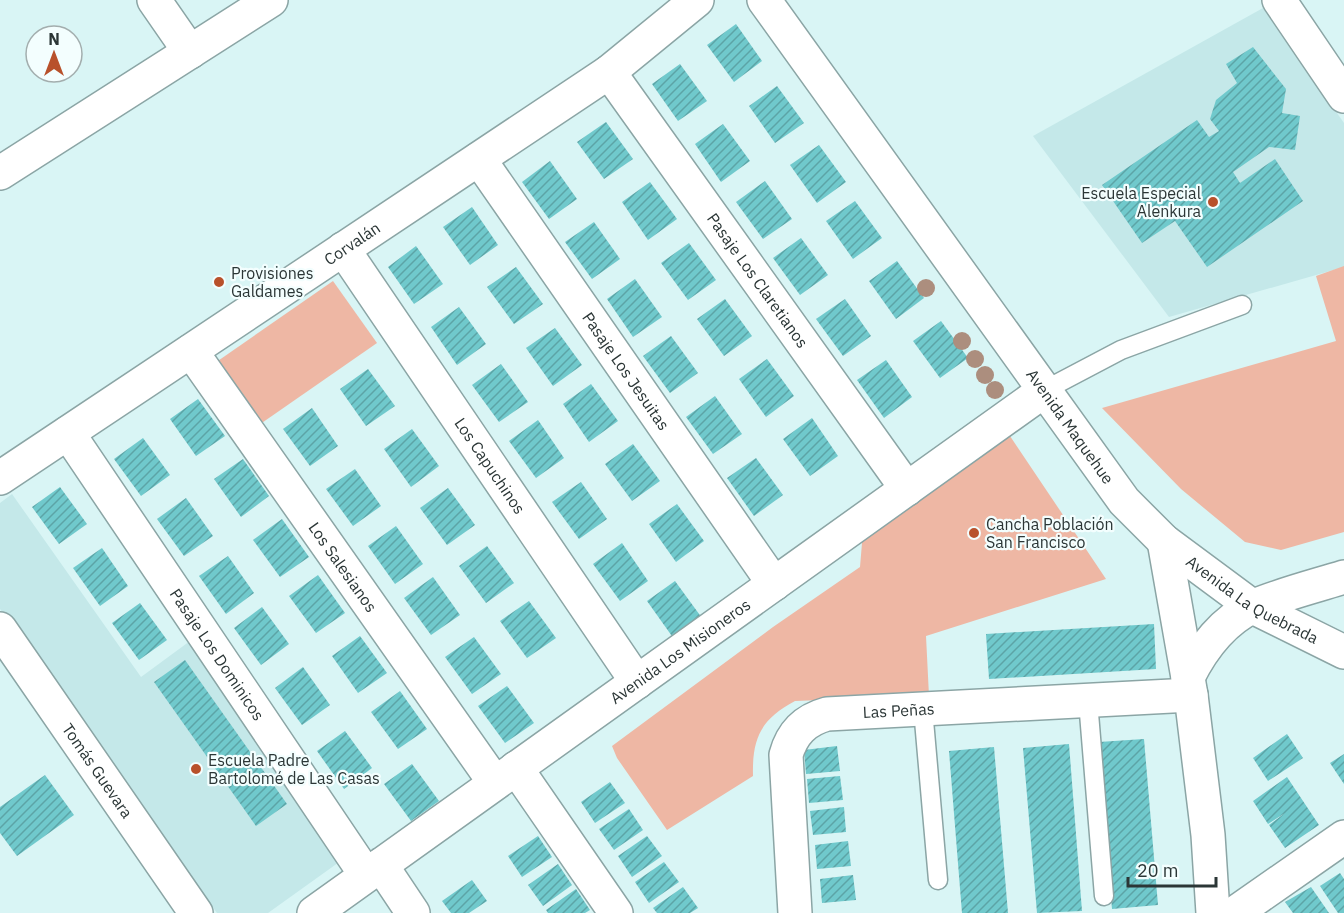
<svg xmlns="http://www.w3.org/2000/svg" width="1344" height="913" font-family="'IBM Plex Sans',sans-serif">
<defs>
<pattern id="building-hatch" width="6" height="6" patternUnits="userSpaceOnUse" patternTransform="scale(1.5)"><rect width="6" height="6" fill="#70c9cc"/><path d="M-1 1l2-2M0 6l6-6M5 7l2-2" fill="none" stroke="#5ca4a6"/></pattern>
</defs>
<rect width="100%" height="100%" fill="#d9f5f5"/>
<g fill="#c4e8e9">
<polygon points="1263,8 1344,123 1344,267 1169,317 1033,136"/>
<polygon points="12,494 141,677 190,641 342,860 268,913 217,913 0,609 0,503"/>
</g>
<g fill="#eeb7a4">
<polygon points="1344,266 1344,532 1281,550 1245,542 1181,489 1102,408 1336,341 1316,276"/>
<polygon points="333,281 377,343 256,427 212,365"/>
<path d="M1008,433L1106,579L926,636L929,696L795,701C761,719 752,738 753,776L667,830L617,758L612,746L773,627L860,567L863,531Z"/>
</g>
<g fill="url(#building-hatch)">
<polygon points="736,24 762,61 734,82 707,45"/>
<polygon points="1253,47 1286,89 1282,113 1300,116 1295,150 1269,147 1233,172 1240,183 1275,159 1303,201 1207,267 1175,221 1142,243 1102,185 1197,120 1209,137 1219,131 1210,119 1216,100 1237,83 1226,64"/>
<polygon points="680,64 707,101 678,121 652,84"/>
<polygon points="777,86 804,123 775,143 749,106"/>
<polygon points="606,122 633,159 604,179 577,142"/>
<polygon points="723,124 750,161 721,182 695,144"/>
<polygon points="819,145 846,182 817,203 790,165"/>
<polygon points="550,161 577,199 549,219 522,182"/>
<polygon points="765,181 792,219 763,239 736,202"/>
<polygon points="650,182 677,219 648,240 622,202"/>
<polygon points="855,201 882,238 853,259 826,221"/>
<polygon points="472,207 498,245 470,265 443,227"/>
<polygon points="594,222 620,259 592,279 565,242"/>
<polygon points="801,238 828,275 800,295 773,258"/>
<polygon points="689,243 716,280 688,300 661,263"/>
<polygon points="416,246 443,284 414,304 388,267"/>
<polygon points="897,261 924,298 896,319 869,281"/>
<polygon points="516,267 543,304 514,324 487,287"/>
<polygon points="635,279 662,317 633,337 607,299"/>
<polygon points="725,299 752,336 724,356 697,319"/>
<polygon points="845,299 871,336 843,356 816,319"/>
<polygon points="459,307 486,344 457,365 431,327"/>
<polygon points="941,321 968,358 940,378 913,341"/>
<polygon points="555,328 582,365 553,386 526,348"/>
<polygon points="671,336 698,373 670,393 643,356"/>
<polygon points="767,359 794,396 766,417 739,379"/>
<polygon points="886,360 912,397 884,418 857,380"/>
<polygon points="501,364 528,402 499,422 472,385"/>
<polygon points="368,369 395,406 366,426 340,389"/>
<polygon points="591,384 618,421 589,442 563,404"/>
<polygon points="715,396 742,434 713,454 686,417"/>
<polygon points="198,399 225,436 196,456 170,419"/>
<polygon points="312,408 338,446 310,466 283,429"/>
<polygon points="812,418 838,456 810,476 783,439"/>
<polygon points="538,420 564,458 536,478 509,441"/>
<polygon points="412,429 439,466 411,487 384,449"/>
<polygon points="143,438 170,475 141,496 114,459"/>
<polygon points="633,444 660,481 632,501 605,464"/>
<polygon points="756,458 783,495 754,516 727,478"/>
<polygon points="243,459 269,496 241,517 214,479"/>
<polygon points="355,469 381,506 353,526 326,489"/>
<polygon points="581,482 607,519 579,539 552,502"/>
<polygon points="60,487 87,524 59,544 32,507"/>
<polygon points="448,488 475,525 447,545 420,508"/>
<polygon points="186,498 213,536 184,556 157,519"/>
<polygon points="677,504 704,541 676,562 649,524"/>
<polygon points="282,519 309,557 280,577 253,540"/>
<polygon points="396,526 423,564 395,584 368,546"/>
<polygon points="622,543 648,581 620,601 593,564"/>
<polygon points="487,546 514,583 486,603 459,566"/>
<polygon points="102,548 128,586 100,606 73,568"/>
<polygon points="228,556 254,593 226,614 199,576"/>
<polygon points="318,575 345,613 316,633 289,596"/>
<polygon points="433,577 460,615 431,635 404,598"/>
<polygon points="675,581 702,618 674,639 647,601"/>
<polygon points="529,601 556,638 527,658 500,621"/>
<polygon points="140,603 167,640 139,660 112,623"/>
<polygon points="262,607 289,644 261,665 234,628"/>
<polygon points="1154,624 1156,669 989,679 986,634"/>
<polygon points="360,636 387,673 358,693 332,656"/>
<polygon points="474,637 501,674 472,694 445,657"/>
<polygon points="185,660 287,804 256,826 154,682"/>
<polygon points="303,667 330,705 302,725 275,688"/>
<polygon points="507,686 534,723 505,743 478,706"/>
<polygon points="400,691 427,729 398,749 371,712"/>
<polygon points="345,731 372,768 344,789 317,751"/>
<polygon points="1287,734 1303,758 1268,781 1253,758"/>
<polygon points="1144,739 1158,905 1112,909 1099,742"/>
<polygon points="1069,744 1082,911 1037,913 1023,748"/>
<polygon points="837,746 840,771 806,774 804,750"/>
<polygon points="994,747 1008,913 962,913 949,751"/>
<polygon points="1344,754 1344,784 1330,763"/>
<polygon points="412,764 439,801 411,821 384,784"/>
<polygon points="45,775 74,815 17,856 0,833 0,807"/>
<polygon points="840,776 843,800 809,803 807,779"/>
<polygon points="1287,777 1319,825 1285,848 1269,825 1285,813 1268,824 1253,801"/>
<polygon points="610,782 625,803 595,823 581,802"/>
<polygon points="844,807 846,832 813,835 810,811"/>
<polygon points="629,809 643,830 614,850 599,829"/>
<polygon points="538,836 552,857 522,877 508,856"/>
<polygon points="647,836 662,856 632,877 618,856"/>
<polygon points="848,841 851,866 817,869 815,845"/>
<polygon points="664,862 679,882 649,903 635,882"/>
<polygon points="558,864 572,885 543,906 528,885"/>
<polygon points="1340,873 1344,879 1344,913 1338,913 1320,886"/>
<polygon points="853,875 856,900 822,903 820,879"/>
<polygon points="472,880 487,901 469,913 451,913 442,901"/>
<polygon points="683,887 698,908 690,913 657,913 653,908"/>
<polygon points="1311,887 1329,913 1293,913 1285,902"/>
<polygon points="576,889 590,910 585,913 548,913 546,910"/>
</g>
<g fill="none" stroke-linecap="round" stroke-linejoin="round">
<g stroke="#8ba5a5" stroke-width="21">
<g id="lane">
<polyline points="1045,390 1121,350 1242,305"/>
<polyline points="1088,701 1104,896"/>
<polyline points="923,709 938,880"/>
</g>
</g>
<g stroke="#8ba5a5" stroke-width="36">
<g id="street">
<polyline points="154,0 190,52"/>
<polyline points="1279,0 1344,96"/>
<path id="s1" d="M609,72L907,489"/>
<path id="s2" d="M479,159L774,584"/>
<polyline points="0,173 271,0"/>
<path id="s3" d="M343,249L637,682"/>
<path id="s4" d="M191,351L495,783"/>
<path id="s5" d="M68,433L366,875"/>
<polyline points="516,768 616,913"/>
<polyline points="381,865 413,913"/>
<path id="s6" d="M314,913L1045,390"/>
<path id="s7" d="M795,913L786,755C792,733 805,720 827,714L1191,695"/>
<polyline points="1235,913 1344,837"/>
</g>
</g>
<g stroke="#8ba5a5" stroke-width="36">
<g id="secondary">
<path id="s8" d="M764,0L1124,501L1164,541L1253,607L1344,652"/>
<path id="s9" d="M0,478L609,72L697,0"/>
<polyline points="1164,541 1191,695 1208,835 1213,913"/>
<path id="s10" d="M0,629L196,913"/>
<path d="M1188,677C1202,649 1224,620 1254,606C1283,594 1315,586 1344,577"/>
</g>
</g>
<use href="#lane" stroke="#fff" stroke-width="18"/>
<use href="#street" stroke="#fff" stroke-width="33"/>
<use href="#secondary" stroke="#fff" stroke-width="33"/>
</g>
<g fill="#ac8e7e">
<circle cx="926" cy="288" r="9"/>
<circle cx="962" cy="341" r="9"/>
<circle cx="975" cy="359" r="9"/>
<circle cx="985" cy="375" r="9"/>
<circle cx="995" cy="390" r="9"/>
</g>
<g fill="#b8512b" stroke="#f3fefe" stroke-width="2">
<circle cx="1213" cy="202" r="6"/>
<circle cx="219" cy="282" r="6"/>
<circle cx="974" cy="533" r="6"/>
<circle cx="196" cy="769" r="6"/>
</g>
<g text-anchor="middle" stroke-width="4.5" stroke-linejoin="round" paint-order="stroke">
<g font-size="16" fill="#2b3636" stroke="#f3fefe" text-anchor="start">
<text x="1201" y="199" text-anchor="end">Escuela Especial<tspan x="1201" dy="18">Alenkura</tspan></text>
<text x="231" y="279">Provisiones<tspan x="231" dy="18">Galdames</tspan></text>
<text x="986" y="530">Cancha Población<tspan x="986" dy="18">San Francisco</tspan></text>
<text x="208" y="766">Escuela Padre<tspan x="208" dy="18">Bartolomé de Las Casas</tspan></text>
</g>
<g font-size="16" fill="#2b3636" stroke="#f3fefe">
<text dy="6" stroke="none"><textPath href="#s9" startOffset="423">Corvalán</textPath></text>
<text dy="6" stroke="none"><textPath href="#s1" startOffset="256">Pasaje Los Claretianos</textPath></text>
<text dy="6" stroke="none"><textPath href="#s2" startOffset="258">Pasaje Los Jesuitas</textPath></text>
<text dy="6" stroke="none"><textPath href="#s8" startOffset="525">Avenida Maquehue</textPath></text>
<text dy="6" stroke="none"><textPath href="#s3" startOffset="262">Los Capuchinos</textPath></text>
<text dy="6" stroke="none"><textPath href="#s4" startOffset="264">Los Salesianos</textPath></text>
<text dy="6" stroke="none"><textPath href="#s8" startOffset="780">Avenida La Quebrada</textPath></text>
<text dy="6" stroke="none"><textPath href="#s6" startOffset="450">Avenida Los Misioneros</textPath></text>
<text dy="6" stroke="none"><textPath href="#s5" startOffset="267">Pasaje Los Dominicos</textPath></text>
<text dy="6" stroke="none"><textPath href="#s7" startOffset="291">Las Peñas</textPath></text>
<text dy="6" stroke="none"><textPath href="#s10" startOffset="172">Tomás Guevara</textPath></text>
</g>
</g>
<g transform="translate(54 54)"><circle r="28" fill="#f3fefe" stroke="#a3aeae" stroke-width="1.5"/>
<path d="M0-4.5L10 22L0 15L-10 22Z" fill="#b8512b"/>
<text y="-9" font-size="16" font-weight="bold" text-anchor="middle" fill="#2b3636">N</text>
</g>
<path d="M1128 877v9h88v-9" fill="none" stroke="#2b3636" stroke-width="3"/>
<text x="1137" y="877" font-size="18" fill="#2b3636" stroke="#f3fefe" stroke-width="4.5" paint-order="stroke">20 m</text>
</svg>
